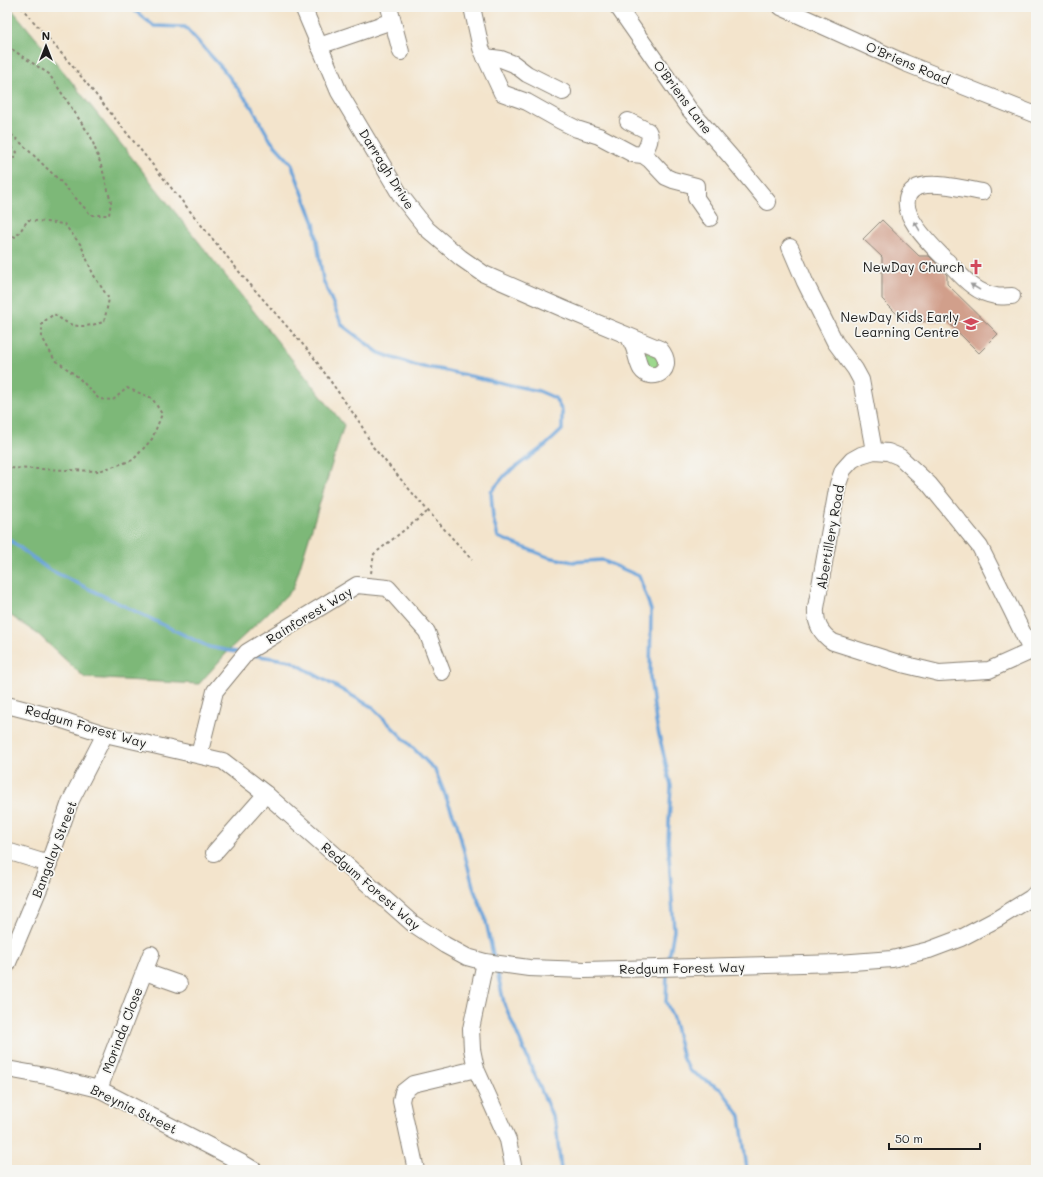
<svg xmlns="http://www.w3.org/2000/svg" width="1043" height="1177" font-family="Mali,sans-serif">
<rect width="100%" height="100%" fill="#f6f6f2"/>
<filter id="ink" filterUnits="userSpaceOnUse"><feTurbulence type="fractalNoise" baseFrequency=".025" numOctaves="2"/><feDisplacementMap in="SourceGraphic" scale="8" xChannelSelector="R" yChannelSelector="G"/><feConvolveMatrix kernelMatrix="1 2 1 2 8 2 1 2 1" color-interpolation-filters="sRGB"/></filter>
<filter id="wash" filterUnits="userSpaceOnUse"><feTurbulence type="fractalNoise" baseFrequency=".012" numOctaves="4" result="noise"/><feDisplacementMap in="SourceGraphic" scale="16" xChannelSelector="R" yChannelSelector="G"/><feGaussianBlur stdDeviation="0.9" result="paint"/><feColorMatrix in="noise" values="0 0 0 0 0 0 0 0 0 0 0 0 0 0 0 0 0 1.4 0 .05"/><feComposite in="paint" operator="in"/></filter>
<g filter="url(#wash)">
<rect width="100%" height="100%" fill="#f3e4cc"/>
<polygon fill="#9cd88d" stroke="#5c7a54" points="644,350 660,358 656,370 646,366 642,351"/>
<polygon fill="#7db878" stroke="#4c6a4a" points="7,7 10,7 67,76 344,425 293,589 232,647 199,684 85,678 39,635 7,613"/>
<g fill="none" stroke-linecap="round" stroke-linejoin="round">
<g stroke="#6ca4da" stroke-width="3.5">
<polyline points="130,7 154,26 185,27 223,69 251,106 271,141 291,163 314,223 323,280 342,325 379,353 416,366 438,369 539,391 555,398 562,411 562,430 546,445 506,474 491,492 493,518 498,537 548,557 573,562 602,560 639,576 651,610 650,677 656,722 671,786 668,841 674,930 668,964"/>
<polyline points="7,538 48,569 209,647 241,653"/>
<polyline points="253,655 291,661 372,707 435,770 457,824 474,890 485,917 494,959"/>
<polyline points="496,967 504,1003 556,1125 561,1170"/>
<polyline points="667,972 666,1002 673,1018 683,1059 690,1071 722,1090 740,1116 747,1170"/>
</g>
</g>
<g id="blocks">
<polygon fill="#d19f8b" points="882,220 919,256 929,256 938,265 947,275 947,284 998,334 979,353 947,321 905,322 882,299 882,257 863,239"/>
</g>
</g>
<g filter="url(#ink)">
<use href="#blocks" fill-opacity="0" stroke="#888074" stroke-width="1"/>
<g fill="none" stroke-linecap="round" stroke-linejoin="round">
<g stroke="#888074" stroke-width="18">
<g id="minor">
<path d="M303,7L339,92L401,196L427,229L461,258L484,274L564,309L660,349C678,370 651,384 641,369C638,364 637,357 635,351C634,346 631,342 629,337"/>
<polyline points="389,7 401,52"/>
<polyline points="472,7 481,48 502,93 527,102 559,120 577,129 599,136 633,154 643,155 650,160 666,177 673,180 696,186 696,198 710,218"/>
<polyline points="618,7 689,109 731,157 768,202"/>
<polyline points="781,7 905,63 1036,115"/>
<polyline points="319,46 392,21"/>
<polyline points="485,57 501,59 514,64 527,74 563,92"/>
<path d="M628,121L648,131C653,139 646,148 643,155"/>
<polyline points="790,247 805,282 835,342 855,369 861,380 874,451"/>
<path d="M942,256C930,244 898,213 909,194C912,190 916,187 921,186C939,182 964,189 982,192"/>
<path d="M947,261C961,275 974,293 996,296C1001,297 1007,296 1012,296"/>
<path d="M1031,650L1011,609L980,547L929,484L900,457L888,452L874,451L861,455L852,460L843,470L838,484L816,608C815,623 820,633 833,642L902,664L939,673L989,670L1036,649"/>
<polyline points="7,705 53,717 105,734 223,761 266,794 412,923 445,945 467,957 485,962 529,968 585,970 839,963 892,959 929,950 961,938 997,919 1031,898 1036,893"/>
<polyline points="199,755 215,691 247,652 357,585 388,588 427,632 442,672"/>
<polyline points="7,851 49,864"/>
<polyline points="214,853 266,794"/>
<polyline points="485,962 471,1029 472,1049 476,1069 508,1140 514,1170"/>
<polyline points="7,965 44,877 70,802 105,734"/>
<polyline points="145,972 179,984"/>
<polyline points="7,1069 46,1076 99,1089 244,1164 254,1170"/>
<polyline points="99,1089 151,954"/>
<polyline points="416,1170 401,1101 403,1092 413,1084 476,1069"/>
</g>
</g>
<g stroke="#888074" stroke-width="2" stroke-dasharray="3 3" stroke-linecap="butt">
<polyline points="21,7 75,69 241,274 312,355 360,423 373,447 428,511 472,560"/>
<polyline points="7,46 49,74 91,137 102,168 111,202 109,215 91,215 61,182 21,143 7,131"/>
<polyline points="7,143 17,152 13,160 7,158"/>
<path d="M7,235L16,237L28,220L64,224L81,245L93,274L109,299L104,322C81,328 73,329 54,314L42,323V337L54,359L78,377L99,399L113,400L127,388L152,398L162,414L152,439L133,460L99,471L7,468"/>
<polyline points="371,573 374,554 427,512"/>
</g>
<use href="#minor" stroke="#fff" stroke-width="16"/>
</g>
<defs><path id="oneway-solid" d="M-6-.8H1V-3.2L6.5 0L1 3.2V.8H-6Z"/></defs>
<g fill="#999">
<use href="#oneway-solid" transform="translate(917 226) rotate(-121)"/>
<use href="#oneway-solid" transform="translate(975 287) rotate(-148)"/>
</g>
</g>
<defs>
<g id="church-bare" transform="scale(1.2)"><path d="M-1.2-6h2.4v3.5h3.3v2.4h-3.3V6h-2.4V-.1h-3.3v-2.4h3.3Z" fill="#d1495b" stroke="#f6f6f2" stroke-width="2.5" paint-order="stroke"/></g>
<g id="school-bare" transform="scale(1.2)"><path d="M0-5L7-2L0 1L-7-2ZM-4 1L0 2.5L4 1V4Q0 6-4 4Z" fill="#d1495b" stroke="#f6f6f2" stroke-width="2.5" paint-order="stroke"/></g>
</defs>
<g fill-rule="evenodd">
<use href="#church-bare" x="976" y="267"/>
<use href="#school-bare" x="971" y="324"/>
</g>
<g text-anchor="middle" stroke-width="3.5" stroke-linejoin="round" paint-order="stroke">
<g font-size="13" fill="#1c1c1c" stroke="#f6f6f2">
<text transform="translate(908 63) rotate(23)" y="5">O'Briens Road</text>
<text transform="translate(683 97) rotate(53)" y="5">O'Briens Lane</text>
<text transform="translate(387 169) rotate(58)" y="5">Darragh Drive</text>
<text transform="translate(830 537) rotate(-80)" y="5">Abertillery Road</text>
<text transform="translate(309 615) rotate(-31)" y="5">Rainforest Way</text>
<text transform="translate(86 726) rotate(16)" y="5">Redgum Forest Way</text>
<text transform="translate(54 849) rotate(-69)" y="5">Bangalay Street</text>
<text transform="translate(371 886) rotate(41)" y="5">Redgum Forest Way</text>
<text transform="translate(682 968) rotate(-1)" y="5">Redgum Forest Way</text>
<text transform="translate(122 1030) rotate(-69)" y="5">Morinda Close</text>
<text transform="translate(134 1109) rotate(26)" y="5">Breynia Street</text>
</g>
<g font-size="13" fill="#1c1c1c" stroke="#f6f6f2" text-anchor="end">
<text x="964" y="272">NewDay Church</text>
<text x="959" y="322">NewDay Kids Early<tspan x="959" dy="15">Learning Centre</tspan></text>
</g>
</g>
<rect width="1043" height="1177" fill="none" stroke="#f6f6f2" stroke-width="24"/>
<g transform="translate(46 46)" stroke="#f6f6f2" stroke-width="3" paint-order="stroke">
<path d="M0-3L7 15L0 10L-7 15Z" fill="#1c1c1c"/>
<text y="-6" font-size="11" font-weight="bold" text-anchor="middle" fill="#1c1c1c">N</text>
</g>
<path d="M889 1143v6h91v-6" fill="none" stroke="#1c1c1c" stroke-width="2"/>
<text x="895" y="1143" font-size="12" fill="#1c1c1c" stroke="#f6f6f2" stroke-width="3" paint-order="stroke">50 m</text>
</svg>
